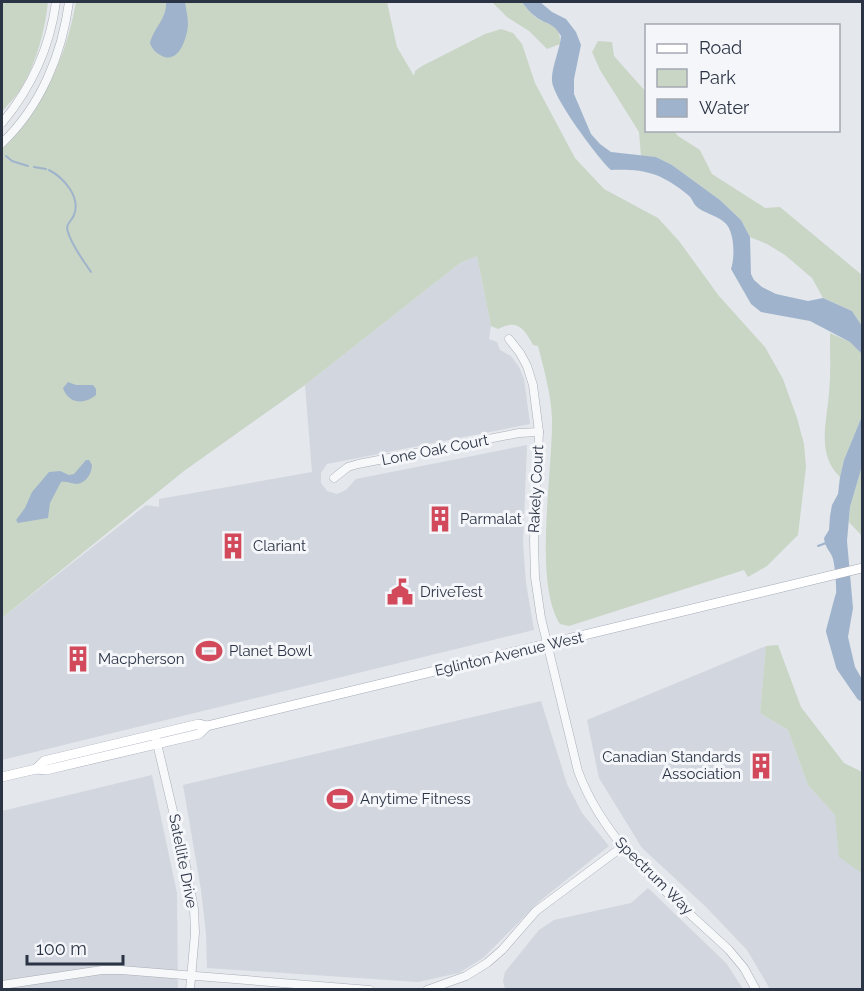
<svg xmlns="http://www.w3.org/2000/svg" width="864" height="991" font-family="Raleway,sans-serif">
<rect width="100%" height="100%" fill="#e4e7ec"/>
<g fill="#d2d6de">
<polygon points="477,256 491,326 489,339 497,342 500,350 511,356 519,367 524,379 530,424 327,464 321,473 321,483 327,491 337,494 346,490 356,479 527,445 523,543 526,583 534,630 2,760 2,618 146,505 159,507 159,499 312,472 305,385 460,263"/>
<polygon points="766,646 760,713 788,730 808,785 835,815 837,831 860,872 862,872 862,989 770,989 747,950 705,906 642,848 599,778 587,720"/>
<polygon points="541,701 567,784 582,813 609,846 541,900 483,958 459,973 418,982 207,968 206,934 201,890 183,785"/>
<polygon points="152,775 177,893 178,989 2,989 2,811"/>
<polygon points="648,888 726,963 743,989 505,989 503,981 505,972 539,930 554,920 631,903"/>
</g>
<g fill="#c9d6c5">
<path d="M2,2H48C45,30 37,61 22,87C17,96 8,104 2,112Z"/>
<path d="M76,2H387L397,47L414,76L415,71L422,66L485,34L501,29L513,33L522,44L535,83L575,158L604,189L658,218L679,241L719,296L765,347L783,379L797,418L804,444L806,467L798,535L767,566L748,577L744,570L569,626L560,624C533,582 553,471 552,418C551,393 544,370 538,346L533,345C524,328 517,319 498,329L491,326L477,256L460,263L305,385L184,471L2,618V149C42,113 67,54 76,2Z"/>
<path d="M492,2H522C527,8 532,16 540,20C553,26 561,25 560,44L547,49L529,31L507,17Z"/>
<polygon points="598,41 612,42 614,56 646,92 646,130 674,131 678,136 700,150 712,174 765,208 780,207 862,275 862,326 852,311 823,298 812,278 785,255 767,244 750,237 741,220 720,200 672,165 656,157 641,156 639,132 600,70 592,52"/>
<path d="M830,333L850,342L862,354V416L844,460L840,477C816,454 827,421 829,393C831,373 830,353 830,333Z"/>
<polygon points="862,465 862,536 849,522 850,507"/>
<polygon points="778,645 801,707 844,763 862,772 862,872 860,872 839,857 835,815 808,785 788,730 760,713 766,646"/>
</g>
<g fill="#9fb4cc">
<path d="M166,2H185C186,9 188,17 188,25C187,38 179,64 162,56C156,53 152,49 150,43C154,27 167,19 166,2Z"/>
<path d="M522,2H540L552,12L566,19L576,32L581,45L574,79V94L591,134L600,144L611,152L656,157L672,165L720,200L741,220L750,237L751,274L754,280L762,287L776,294L808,301L823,298L852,311L862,326V354L850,342L810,321L761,312L751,304L731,269C735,258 735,230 724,222C716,215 703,213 696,206C693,203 692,198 688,195C661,173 645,169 611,170C598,158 553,98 552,81C551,68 560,50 561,36C553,22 547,25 536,17C530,13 526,7 522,2Z"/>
<path d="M68,382L76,385H93L96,389V395C85,405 68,404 63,388Z"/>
<path d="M862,416V466L850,507L847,541L853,608L848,637L855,667L862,679V701C858,697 853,693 850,688C827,652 842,599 833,559C831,551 825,549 824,538L829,530L830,516L832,505L838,494L840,477L844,460Z"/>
<path d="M86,460H89L92,465C92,473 86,483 77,484C71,484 67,481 61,482L50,503L48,518L18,523L16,520L25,508L32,492L49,472L60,471L69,475L74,474Z"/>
</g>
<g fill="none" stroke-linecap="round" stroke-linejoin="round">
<g stroke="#9fb4cc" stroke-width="2">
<polyline points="6,156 12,161 28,166"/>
<polyline points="34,167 46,169"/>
<path d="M49,170C64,178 81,197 74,215C71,222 65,224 68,232C72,246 83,260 91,272"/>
<polyline points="818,546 826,543"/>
</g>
<polyline stroke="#9fb4cc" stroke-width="12" points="841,597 832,631 842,666 862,695"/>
<g stroke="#a9aeb7" stroke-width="9">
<g id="minor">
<path d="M2,123C31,88 50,47 56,2"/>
<path d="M2,143C41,106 62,54 69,2"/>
<path d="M509,339L520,353L527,366L533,385L539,432L534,540L535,577L541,618L578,771C606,847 672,896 729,950L744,968L756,990"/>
<polyline points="334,478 348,467 358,464 519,433 539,432"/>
<polyline points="155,735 186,866 194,909 195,933 190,990"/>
<polyline points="2,985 102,970 121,970 370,990"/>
<polyline points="427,990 466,976 487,963 502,950 536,911 622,847"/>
</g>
</g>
<g stroke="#a3abb8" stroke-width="10">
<g id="major">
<polyline points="36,769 44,761 199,724 207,726 862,568"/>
<polyline points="2,777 36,769 46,770 199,734 207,726"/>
</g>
</g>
<use href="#minor" stroke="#f7f8fa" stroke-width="8"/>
<use href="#major" stroke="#fff" stroke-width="9"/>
</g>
<defs>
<g id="building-bare" transform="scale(2.07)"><path d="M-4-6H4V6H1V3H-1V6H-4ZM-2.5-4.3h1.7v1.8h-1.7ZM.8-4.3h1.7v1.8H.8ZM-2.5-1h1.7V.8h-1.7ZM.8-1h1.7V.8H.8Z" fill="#d1495b" stroke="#f4f6f9" stroke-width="2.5" paint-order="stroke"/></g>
<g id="civic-bare" transform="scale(2.07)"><path d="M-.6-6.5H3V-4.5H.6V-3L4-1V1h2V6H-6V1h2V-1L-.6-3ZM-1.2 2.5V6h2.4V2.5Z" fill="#d1495b" stroke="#f4f6f9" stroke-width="2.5" paint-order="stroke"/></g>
<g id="stadium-bare" transform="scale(2.07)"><path d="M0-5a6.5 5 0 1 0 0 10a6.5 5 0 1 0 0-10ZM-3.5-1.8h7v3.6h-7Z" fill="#d1495b" stroke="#f4f6f9" stroke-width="2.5" paint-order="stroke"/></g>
</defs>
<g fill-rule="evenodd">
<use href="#building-bare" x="440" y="519"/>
<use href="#building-bare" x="233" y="546"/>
<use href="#civic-bare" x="400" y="592"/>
<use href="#stadium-bare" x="209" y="651"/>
<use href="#building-bare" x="78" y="659"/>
<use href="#building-bare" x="761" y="766"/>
<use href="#stadium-bare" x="340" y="799"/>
</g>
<g text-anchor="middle" stroke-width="6" stroke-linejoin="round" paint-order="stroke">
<g font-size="15" fill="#2b3445" stroke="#f4f6f9">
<text transform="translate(435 450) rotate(-11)" y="5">Lone Oak Court</text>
<text transform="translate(536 489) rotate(-87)" y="5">Rakely Court</text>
<text transform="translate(509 654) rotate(-13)" y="5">Eglinton Avenue West</text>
<text transform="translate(183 861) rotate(79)" y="5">Satellite Drive</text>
<text transform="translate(654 876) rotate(45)" y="5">Spectrum Way</text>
</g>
<g font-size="15" fill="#2b3445" stroke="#f4f6f9" text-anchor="start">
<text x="460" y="524">Parmalat</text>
<text x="253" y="551">Clariant</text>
<text x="420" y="597">DriveTest</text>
<text x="229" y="656">Planet Bowl</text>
<text x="98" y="664">Macpherson</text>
<text x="741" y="762" text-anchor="end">Canadian Standards<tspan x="741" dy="17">Association</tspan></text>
<text x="360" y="804">Anytime Fitness</text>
</g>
</g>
<rect width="864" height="991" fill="none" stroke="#2b3445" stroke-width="6"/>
<rect x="645" y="24" width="195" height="108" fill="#f4f6f9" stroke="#a4a8b1" stroke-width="1.5"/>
<rect x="657" y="44" width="30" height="9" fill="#ffffff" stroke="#a4a8b1" stroke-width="1.5"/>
<text x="699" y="54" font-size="18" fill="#2b3445">Road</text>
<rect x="657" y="69" width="30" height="18" fill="#c9d6c5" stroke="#a4a8b1" stroke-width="1.5"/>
<text x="699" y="84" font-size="18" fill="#2b3445">Park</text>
<rect x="657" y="99" width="30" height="18" fill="#9fb4cc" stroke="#a4a8b1" stroke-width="1.5"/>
<text x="699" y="114" font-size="18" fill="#2b3445">Water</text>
<path d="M27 955v9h96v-9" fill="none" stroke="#2b3445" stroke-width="3"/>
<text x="36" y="955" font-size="18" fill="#2b3445" stroke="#f4f6f9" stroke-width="4.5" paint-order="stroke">100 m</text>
</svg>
